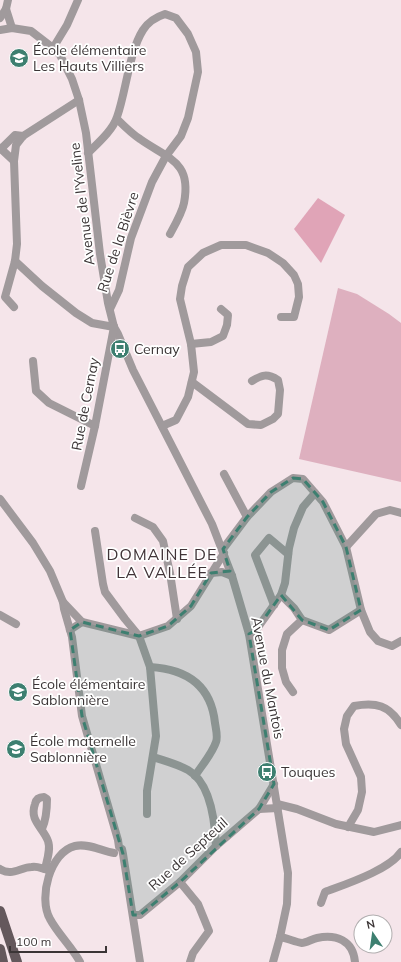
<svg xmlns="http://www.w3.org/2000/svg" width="401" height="962" font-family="Mulish,sans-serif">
<rect width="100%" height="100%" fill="#f5e5ea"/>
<polygon fill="#deb0bf" points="338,288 357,294 389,314 401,323 401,482 299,459"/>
<polygon fill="#e0a4b7" points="318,198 345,215 321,263 294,229"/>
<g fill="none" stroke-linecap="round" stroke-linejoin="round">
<g stroke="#a09a9c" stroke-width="8">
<polyline points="6,9 12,28"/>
<polyline points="0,18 6,9 8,0"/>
<polyline points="0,30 12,28 31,31 53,48 60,55 72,79 79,100 86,133 100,254 108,303 114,327 118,334 133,370 212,524 232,576 249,634 288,873 287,904 280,937 273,962"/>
<polyline points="53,48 67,25 78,0"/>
<path d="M117,119C124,126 132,134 140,139C168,159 192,161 184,203C182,213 175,225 170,234"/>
<polyline points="0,148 14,161 17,244 15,261 5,297 14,307"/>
<polyline points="1,149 15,135 23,136"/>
<path d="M88,153C98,143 113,130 117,117C126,92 129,52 143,30C148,22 156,17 165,14L176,18L188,34L196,52L198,72L188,118L181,136L166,156L152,182L131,238L119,290L110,309"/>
<polyline points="14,161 16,145 23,136 79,100"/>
<polyline points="15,261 42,286 76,313 92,323 114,327"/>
<polyline points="191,344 211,342 223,336 227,325 228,315 221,309"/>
<polyline points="33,361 36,391 49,403 95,426"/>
<path d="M192,382L248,424L261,425L273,419L278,414L280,390L278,380C267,373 262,375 252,381"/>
<polyline points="162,426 176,420 188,397 194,372 191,344 180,299 182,286 188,267 203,253 221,245 246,245 268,253 283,263 294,275 298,284 299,297 294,317 281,317"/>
<polyline points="224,474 247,517"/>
<polyline points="81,486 95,426 114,327"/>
<polyline points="0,499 33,543 50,571 63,602 64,609 72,637 82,716 118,840 119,847 122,849 123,854 140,962"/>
<polyline points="135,518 153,527 163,541 170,573 177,619"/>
<polyline points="95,531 103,584 105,592 125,619 139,636 150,667 156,736 147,791 147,814"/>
<polyline points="346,547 376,514 390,510 401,513"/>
<polyline points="223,549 247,517 271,492 293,478 303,479 323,502 346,547 361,610 370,632 378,641 392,646 401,641"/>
<polyline points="211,573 222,572 232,576"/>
<polyline points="281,595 294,608 302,620 329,630 361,610"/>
<polyline points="63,602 82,622"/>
<polyline points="274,605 255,555 269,538 288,554"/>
<polyline points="0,615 16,624"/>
<polyline points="70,630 82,622 139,636 168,626 191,606 224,553"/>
<polyline points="249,634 256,630 281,595 285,583 289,548 294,528 303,507 315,493"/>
<path d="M150,667C186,669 211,685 215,723C216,729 218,737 216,742C212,754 202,765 195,776"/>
<polyline points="293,692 286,682 282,668 282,650 287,634 302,620"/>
<path d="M153,757C165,761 177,764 188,770C211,783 215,822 216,846"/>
<polyline points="277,804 297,809 336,824 374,832 401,825"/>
<polyline points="259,809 278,808"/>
<path d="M348,827L358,810L362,792L361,777L346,744L344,729L347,716L354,706C376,702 389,705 401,725"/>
<path d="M42,829C46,820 47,809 47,799L44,797C39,797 36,799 35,804C29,821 43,827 48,841C51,849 47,860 45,869L50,871"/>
<path d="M0,869C12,877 20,867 32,867C36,866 41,868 45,869"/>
<polyline points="180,882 198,904 209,931 193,953 190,962"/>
<path d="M321,903L325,892C346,884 389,870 401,852"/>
<polyline points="133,915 140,915 180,882 216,846 259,809 274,784"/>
<path d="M280,937C287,938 295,942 302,943C306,943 312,939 317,938C336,934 353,940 355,962"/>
<path d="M80,962C72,947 58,934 50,919C38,898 50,852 75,846C88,843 102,851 114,853"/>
</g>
<g stroke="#64585c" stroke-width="10">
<polyline points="0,911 17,962"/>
<polyline points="0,949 3,962"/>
</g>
</g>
<path fill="#3d7f70" fill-opacity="0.2" stroke="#3d7f70" stroke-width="3" stroke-dasharray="8 5" stroke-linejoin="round" d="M293,478L303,479L323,502L346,547L361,610L329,630L302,620L281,595L256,630L249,634L274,784L259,809L180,882L140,915H133L123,854L82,716L70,630L82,622L139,636L168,626L191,606L211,573L230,571L223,549L247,517L271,492Z"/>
<defs>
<g id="school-disc" transform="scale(1)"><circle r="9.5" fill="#3d7f70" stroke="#fff"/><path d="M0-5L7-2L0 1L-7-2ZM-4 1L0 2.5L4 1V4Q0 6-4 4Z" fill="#fff"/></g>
<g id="bus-disc" transform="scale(1)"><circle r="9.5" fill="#3d7f70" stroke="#fff"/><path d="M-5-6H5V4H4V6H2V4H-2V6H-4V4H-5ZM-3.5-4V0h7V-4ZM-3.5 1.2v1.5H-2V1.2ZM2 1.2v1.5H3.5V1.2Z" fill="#fff"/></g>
</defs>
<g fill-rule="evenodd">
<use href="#school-disc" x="19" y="58"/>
<use href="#bus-disc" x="120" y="349"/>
<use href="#school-disc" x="18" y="692"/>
<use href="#school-disc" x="16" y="749"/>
<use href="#bus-disc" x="267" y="772"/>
</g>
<g text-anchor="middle" stroke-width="3.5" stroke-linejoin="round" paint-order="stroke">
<g font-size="14" fill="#3b3536" stroke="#fff" text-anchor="start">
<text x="33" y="55">École élémentaire<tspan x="33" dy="16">Les Hauts Villiers</tspan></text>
<text x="134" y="354">Cernay</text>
<text x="32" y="689">École élémentaire<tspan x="32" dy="16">Sablonnière</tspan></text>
<text x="30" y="746">École maternelle<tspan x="30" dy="16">Sablonnière</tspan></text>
<text x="281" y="777">Touques</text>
</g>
<g font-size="14" fill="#3b3536" stroke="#fff">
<text transform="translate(82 204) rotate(-97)" y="5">Avenue de l'Yveline</text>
<text transform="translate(118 242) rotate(-72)" y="5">Rue de la Bièvre</text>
<text transform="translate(85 404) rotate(-79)" y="5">Rue de Cernay</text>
<text transform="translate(268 678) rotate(79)" y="5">Avenue du Mantois</text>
<text transform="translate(188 854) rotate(-42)" y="5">Rue de Septeuil</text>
</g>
<g font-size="16" letter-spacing="1" fill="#403337" stroke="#fff">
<text x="162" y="560">DOMAINE DE<tspan x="162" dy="18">LA VALLÉE</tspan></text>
</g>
</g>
<g transform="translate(373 934) rotate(347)"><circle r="19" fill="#ffffff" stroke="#b1aeaf"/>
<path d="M0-3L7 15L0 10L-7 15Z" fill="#3d7f70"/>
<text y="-6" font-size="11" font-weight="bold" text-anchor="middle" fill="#3b3536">N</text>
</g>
<path d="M10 946v6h96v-6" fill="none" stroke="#3b3536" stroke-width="2"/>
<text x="16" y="946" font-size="12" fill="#3b3536" stroke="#ffffff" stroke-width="3" paint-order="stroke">100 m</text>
</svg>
